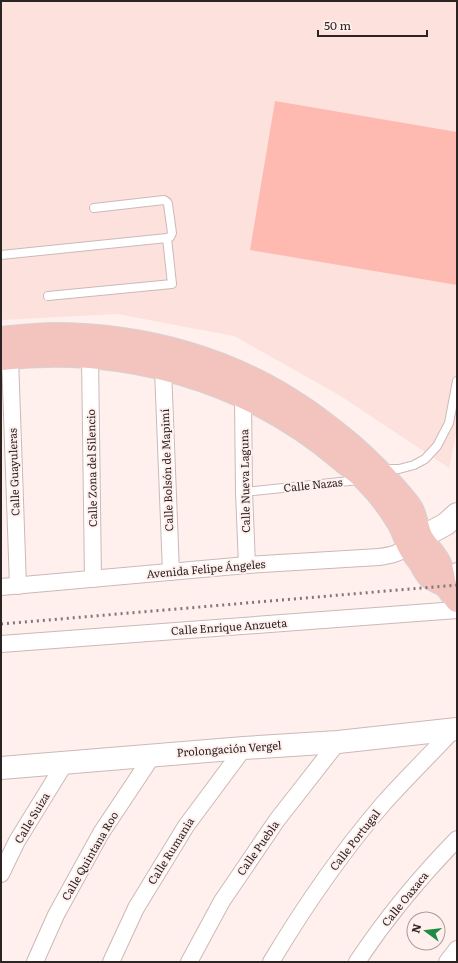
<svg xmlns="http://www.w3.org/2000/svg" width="458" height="963" font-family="Literata,serif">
<rect width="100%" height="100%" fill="#ffefed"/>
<polygon fill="#fde1dd" points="1,1 457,1 457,430 449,468 339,395 234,336 117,314 1,320"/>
<polygon fill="#febab1" points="275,101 457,132 457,285 250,250"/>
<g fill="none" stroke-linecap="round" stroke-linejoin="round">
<g stroke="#ccb9b7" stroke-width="10">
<g id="lane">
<polyline points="1,255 167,238 170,237 172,233 168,204 167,202 164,200 94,208"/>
<polyline points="48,296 172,284 167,238"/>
<polyline points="382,469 399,469 414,465 425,459 437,446 449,423 457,381"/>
<polyline points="244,492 359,480"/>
</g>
</g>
<g stroke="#ccb9b7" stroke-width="18">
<g id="street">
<polyline points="90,357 93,579"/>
<polyline points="10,358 18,586"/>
<polyline points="163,369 171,572"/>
<polyline points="243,397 244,492 247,565"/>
<polyline points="445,586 457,571"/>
<path d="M1,587L247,565L379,557C392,555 398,554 408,546"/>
<polyline points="1,644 457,610"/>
<polyline points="1,874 17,841 65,763"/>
<polyline points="35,962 56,915 101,833 153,755"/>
<polyline points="111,962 136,908 186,826 244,748"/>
<polyline points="189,962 222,901 277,820 338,742"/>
<path d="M271,962C304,907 341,853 383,804C406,778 431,754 454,729"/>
<path d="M357,962C386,918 420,877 457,839"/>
<polyline points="447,962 457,949"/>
</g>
</g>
<g stroke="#ccb9b7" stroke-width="24">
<g id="secondary">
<polyline points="408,546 422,537 446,524 457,514"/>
<polyline points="1,768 244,748 338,742 457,729"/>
</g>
</g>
<g stroke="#d5d3d3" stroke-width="24">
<g id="primary">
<path d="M1,338C20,336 39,334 58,334C144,335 230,358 302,407C320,419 336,432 352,445C370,461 388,479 403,497C406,501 410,505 412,509C417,518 417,529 422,538C427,547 438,556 441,566C443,572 444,579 445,586"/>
<path d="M1,359C122,345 246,379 340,459C348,466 357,472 365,480C377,492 388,506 397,521C402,528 404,537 408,545C411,552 416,557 420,563C422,567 425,572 428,576C432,581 441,582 446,587C450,591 453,597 457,601"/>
</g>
</g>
<use href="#lane" stroke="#fff" stroke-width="8"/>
<use href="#street" stroke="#fff" stroke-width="16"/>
<use href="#secondary" stroke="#fff" stroke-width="22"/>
<use href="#primary" stroke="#f3c3bd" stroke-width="22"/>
<polyline stroke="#837877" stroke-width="3" stroke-dasharray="2 4" stroke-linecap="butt" points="1,624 457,585"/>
</g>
<g text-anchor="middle" stroke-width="4" stroke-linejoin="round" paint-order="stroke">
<g font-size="11" fill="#2b2423" stroke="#ffefed">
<text transform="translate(92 468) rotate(-91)" y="4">Calle Zona del Silencio</text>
<text transform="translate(167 470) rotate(-92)" y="4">Calle Bolsón de Mapimí</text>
<text transform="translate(14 472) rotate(-92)" y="4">Calle Guayuleras</text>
<text transform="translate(245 481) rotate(-91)" y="4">Calle Nueva Laguna</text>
<text transform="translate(313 485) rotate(-6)" y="4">Calle Nazas</text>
<text transform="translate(206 569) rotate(-5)" y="4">Avenida Felipe Ángeles</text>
<text transform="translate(229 627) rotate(-4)" y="4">Calle Enrique Anzueta</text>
<text transform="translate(229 749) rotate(-4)" y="4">Prolongación Vergel</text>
<text transform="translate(32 818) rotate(-59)" y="4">Calle Suiza</text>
<text transform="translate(355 840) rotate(-52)" y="4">Calle Portugal</text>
<text transform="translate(258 848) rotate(-55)" y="4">Calle Puebla</text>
<text transform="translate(171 851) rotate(-58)" y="4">Calle Rumania</text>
<text transform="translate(90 856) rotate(-60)" y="4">Calle Quintana Roo</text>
<text transform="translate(405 899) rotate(-51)" y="4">Calle Oaxaca</text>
</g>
</g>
<rect width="458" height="963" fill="none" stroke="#2b2423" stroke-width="4"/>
<g transform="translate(426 931) rotate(285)"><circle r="19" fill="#ffefed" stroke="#aa9e9c"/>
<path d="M0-3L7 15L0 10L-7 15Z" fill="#208c43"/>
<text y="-6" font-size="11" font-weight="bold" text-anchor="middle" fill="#2b2423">N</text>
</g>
<path d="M318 30v6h109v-6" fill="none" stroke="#2b2423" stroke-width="2"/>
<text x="324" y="30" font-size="12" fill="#2b2423" stroke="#ffefed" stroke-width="3" paint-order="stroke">50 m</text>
</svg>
